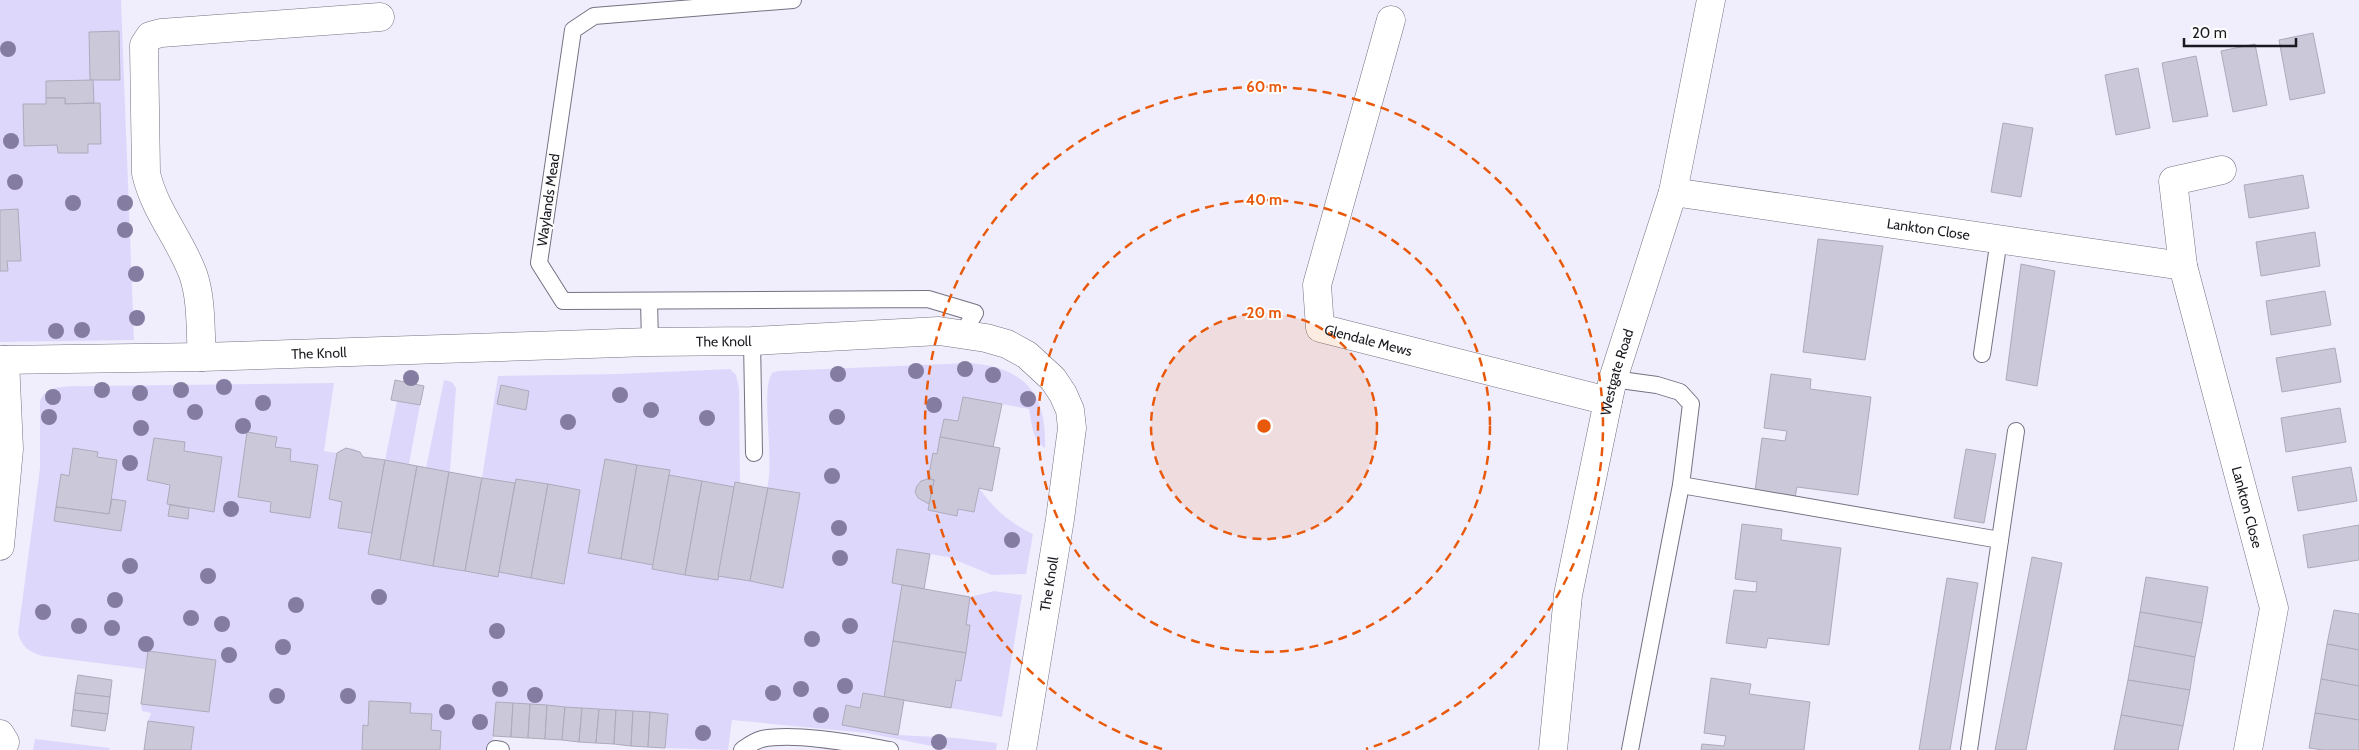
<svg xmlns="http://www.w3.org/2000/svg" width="2359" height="750" font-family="Cabin,sans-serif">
<rect width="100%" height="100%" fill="#f0eefd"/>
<g fill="#ddd8fb">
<polygon points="0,0 121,0 134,340 0,342"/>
<path d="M969,363C1024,367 1047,393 1045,448C1032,440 1032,424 1029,409L963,397L958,421L944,419L937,454L933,453L928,479L921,481L915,492L918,498L929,504L928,510L957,516L958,509L974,512L979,488C994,509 1010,523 1033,534L1026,574L992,575L948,557L898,549L892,583L970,597L994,591L1022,595L1002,717L904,700L898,735L956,738L997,743L996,750H951L867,733L732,720L728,750L665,748L667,714L497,702L492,750H191L148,721L151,713L142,711L141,704L209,712L216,660L148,651L145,669L42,656C28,651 22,647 18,633L40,468V401C46,383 72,387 89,386L334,383L324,451L337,453C346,445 357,447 363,457L385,460L397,401L420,405L409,464L426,468L444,380L452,382L456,388L450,472L482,478L498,376L617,374L730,369L736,375L739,388L740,483L767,488C775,458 760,392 772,373L778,371Z"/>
<polygon points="35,739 110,748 109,750 33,750"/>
</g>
<g fill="#cbc8da" stroke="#acaabb">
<polygon points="119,31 120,80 90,80 89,32"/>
<polygon points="2313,33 2325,93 2290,100 2279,40"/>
<polygon points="2255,44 2267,105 2233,112 2221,51"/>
<polygon points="2196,56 2208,116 2173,122 2162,63"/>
<polygon points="2138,68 2150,128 2116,135 2105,75"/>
<polygon points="93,80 94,103 65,104 65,98 46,98 46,81"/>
<polygon points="46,98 65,98 65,104 100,103 101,144 88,144 88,153 58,153 57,145 24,146 23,104 46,104"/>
<polygon points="2003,123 2033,128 2021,197 1991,192"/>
<polygon points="2303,175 2309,208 2249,218 2244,185"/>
<polygon points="18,209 21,261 7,261 8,271 0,271 0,210"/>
<polygon points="2315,232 2320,266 2261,276 2256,242"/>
<polygon points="1818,239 1883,246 1865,360 1803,352"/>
<polygon points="2021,264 2055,271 2037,386 2006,380"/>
<polygon points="2325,291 2331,325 2271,335 2266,301"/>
<polygon points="2335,348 2341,382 2282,392 2276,358"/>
<polygon points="1771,374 1811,379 1810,389 1871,397 1858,495 1797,487 1795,497 1755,491 1762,438 1785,441 1787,431 1764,428"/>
<polygon points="395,380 424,386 420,405 391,400"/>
<polygon points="501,385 529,391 526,410 497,404"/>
<polygon points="963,397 1002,404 993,447 940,437 944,419 958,421"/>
<polygon points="2340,408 2346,442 2286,452 2281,418"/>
<polygon points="247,432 277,437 275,447 291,449 290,461 318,465 310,518 270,512 271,502 238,497"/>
<polygon points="940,437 1000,448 992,491 979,488 974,512 958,509 957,516 928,510 934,480 928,479 933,453 937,454"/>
<polygon points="154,438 185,442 184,451 222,457 214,512 167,504 170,485 147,480"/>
<polygon points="73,448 98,452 97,457 117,460 109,514 56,507 61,474 69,476"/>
<polygon points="346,448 360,452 363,457 385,460 372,533 338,528 342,502 329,499 337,453"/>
<polygon points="1966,449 1996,454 1984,523 1954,518"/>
<polygon points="605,459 637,465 621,559 588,553"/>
<polygon points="385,460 417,466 400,560 368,554"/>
<polygon points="637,465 670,470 653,565 621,559"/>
<polygon points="417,466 449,472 433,566 400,560"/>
<polygon points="2351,467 2357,501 2298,511 2292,477"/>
<polygon points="449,472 482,478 465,571 433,566"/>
<polygon points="669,475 702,481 685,575 652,569"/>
<polygon points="482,478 515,483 498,577 465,571"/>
<polygon points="516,479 548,484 531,578 499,572"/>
<polygon points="928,479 934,480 929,504 918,498 915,492 917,486 921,481"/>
<polygon points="702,481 734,487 718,580 685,575"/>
<polygon points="735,482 768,488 750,581 718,576"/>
<polygon points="548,484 580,490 564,584 531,578"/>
<polygon points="768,488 800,493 783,588 750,581"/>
<polygon points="112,499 126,501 121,531 54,521 56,507 109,514"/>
<polygon points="170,505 189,508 188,519 168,516"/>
<polygon points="1742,524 1782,529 1781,540 1841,548 1829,645 1768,638 1766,648 1726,643 1734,590 1756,592 1757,582 1735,579"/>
<polygon points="2359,525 2359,560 2308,568 2303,535"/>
<polygon points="897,549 930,554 924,589 892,583"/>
<polygon points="2032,557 2062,563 2026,750 1995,750"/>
<polygon points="2146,577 2208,587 2202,623 2140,612"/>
<polygon points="1947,578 1978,583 1950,750 1919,750"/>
<polygon points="902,585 970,597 966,625 970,625 966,653 893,641"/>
<polygon points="2334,610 2359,614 2359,650 2327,644"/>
<polygon points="2140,612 2202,623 2195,657 2134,646"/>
<polygon points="893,641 966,653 961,681 956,680 951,708 884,697"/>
<polygon points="2327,644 2359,650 2359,686 2321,679"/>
<polygon points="2134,646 2195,657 2190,690 2128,680"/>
<polygon points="148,651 216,660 209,712 141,704"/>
<polygon points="78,675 112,680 110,697 75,693"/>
<polygon points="1711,678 1751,684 1749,694 1810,702 1804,750 1701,750 1702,744 1724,746 1726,736 1704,733"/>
<polygon points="2321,679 2359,686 2359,720 2315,713"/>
<polygon points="2128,680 2190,690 2183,726 2121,715"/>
<polygon points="75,693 110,697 108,714 73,710"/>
<polygon points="863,693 904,700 898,735 842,725 846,705 860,708"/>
<polygon points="369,701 411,703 410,713 432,714 431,730 441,731 440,750 362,750 363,725 368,726"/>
<polygon points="496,702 513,703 511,737 493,736"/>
<polygon points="513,703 530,704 528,738 511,737"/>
<polygon points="530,704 547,705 545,739 528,738"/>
<polygon points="547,705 565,707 562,740 545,739"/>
<polygon points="565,707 582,708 579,742 562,740"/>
<polygon points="582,708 599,709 596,743 579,742"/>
<polygon points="599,709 616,710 614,744 596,743"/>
<polygon points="73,710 108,714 105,731 71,726"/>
<polygon points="616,710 633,711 631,746 614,744"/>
<polygon points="633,711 650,712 648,747 631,746"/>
<polygon points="650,712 668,714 665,748 648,747"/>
<polygon points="2315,713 2359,720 2359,750 2323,750 2309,748"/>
<polygon points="2121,715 2183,726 2178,750 2114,750"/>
<polygon points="148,721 194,727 191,750 144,750"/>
</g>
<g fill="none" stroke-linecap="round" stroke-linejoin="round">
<g stroke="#747282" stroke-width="18">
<g id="service">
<polyline points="793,0 594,16 573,30 539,263 563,301 928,299 975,313 962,334"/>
<polyline points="649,301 650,342"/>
<polyline points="752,341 754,453"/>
<polyline points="1982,354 1999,239"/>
<polyline points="1613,379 1657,385 1680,392 1691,404 1681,485 1630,750"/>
<polyline points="1681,485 2000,540 1969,750"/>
<polyline points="2000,540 2016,431"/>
<polyline points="495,749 501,750"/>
<path d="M742,750C749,745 754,741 762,739C795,732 856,744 890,750"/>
</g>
</g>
<g stroke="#747282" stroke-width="29">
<g id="minor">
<path id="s1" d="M1391,20L1317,285L1320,328L1608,401"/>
<path id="s2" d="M1673,192L2183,266L2274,608L2248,750"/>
<polyline points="2183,266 2173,181 2222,170"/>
<path d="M202,357C200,330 202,300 193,274C180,239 154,210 146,173L144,45L150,36L161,33L380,17"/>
<path id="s3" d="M0,360L202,357L650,342L752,341L939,331L986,338L1007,344L1027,355L1053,379L1063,394L1070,410L1072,428L1060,519L1022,750"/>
<polyline points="0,546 9,449 5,360"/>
<polyline points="0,734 5,742"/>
<path id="s4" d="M1553,750L1568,595L1608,401L1613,379L1673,192L1711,0"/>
</g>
</g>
<use href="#service" stroke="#fff" stroke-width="16"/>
<use href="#minor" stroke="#fff" stroke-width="28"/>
</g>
<g fill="#857ca2">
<circle cx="8" cy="49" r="8"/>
<circle cx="11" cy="141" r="8"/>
<circle cx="15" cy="182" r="8"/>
<circle cx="73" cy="203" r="8"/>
<circle cx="125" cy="203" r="8"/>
<circle cx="125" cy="230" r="8"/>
<circle cx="136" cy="274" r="8"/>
<circle cx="137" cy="318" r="8"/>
<circle cx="82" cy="330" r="8"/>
<circle cx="56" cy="331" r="8"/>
<circle cx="965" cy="369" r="8"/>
<circle cx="916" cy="371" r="8"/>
<circle cx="838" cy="374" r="8"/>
<circle cx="993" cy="375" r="8"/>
<circle cx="411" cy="378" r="8"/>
<circle cx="224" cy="387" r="8"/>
<circle cx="102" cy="390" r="8"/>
<circle cx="181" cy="390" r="8"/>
<circle cx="140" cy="393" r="8"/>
<circle cx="620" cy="395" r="8"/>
<circle cx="53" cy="397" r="8"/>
<circle cx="1028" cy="399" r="8"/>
<circle cx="263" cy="403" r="8"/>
<circle cx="934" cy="405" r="8"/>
<circle cx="651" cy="410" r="8"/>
<circle cx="195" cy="412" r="8"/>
<circle cx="49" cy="417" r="8"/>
<circle cx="837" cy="417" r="8"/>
<circle cx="707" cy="418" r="8"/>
<circle cx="568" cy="422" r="8"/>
<circle cx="243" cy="426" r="8"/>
<circle cx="141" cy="428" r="8"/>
<circle cx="130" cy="463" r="8"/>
<circle cx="832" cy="476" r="8"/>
<circle cx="231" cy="509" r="8"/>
<circle cx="839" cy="528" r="8"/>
<circle cx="1012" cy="540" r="8"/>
<circle cx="840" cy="558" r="8"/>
<circle cx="130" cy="566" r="8"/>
<circle cx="208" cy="576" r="8"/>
<circle cx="379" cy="597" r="8"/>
<circle cx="115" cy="600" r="8"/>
<circle cx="296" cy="605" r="8"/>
<circle cx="43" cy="612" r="8"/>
<circle cx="191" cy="618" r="8"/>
<circle cx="222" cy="624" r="8"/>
<circle cx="79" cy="626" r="8"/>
<circle cx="850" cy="626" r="8"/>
<circle cx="112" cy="628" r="8"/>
<circle cx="497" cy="631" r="8"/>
<circle cx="812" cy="639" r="8"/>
<circle cx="146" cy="644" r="8"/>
<circle cx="283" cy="647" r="8"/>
<circle cx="229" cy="655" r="8"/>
<circle cx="845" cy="686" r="8"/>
<circle cx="500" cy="689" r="8"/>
<circle cx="801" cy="689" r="8"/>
<circle cx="773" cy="693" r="8"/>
<circle cx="535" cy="695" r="8"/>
<circle cx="277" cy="696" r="8"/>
<circle cx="348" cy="696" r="8"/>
<circle cx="447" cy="712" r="8"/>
<circle cx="821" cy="715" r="8"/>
<circle cx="480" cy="722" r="8"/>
<circle cx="703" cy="733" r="8"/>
<circle cx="939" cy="742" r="8"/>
</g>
<circle cx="1264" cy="426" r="113" fill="#e8590c" fill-opacity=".12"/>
<g fill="none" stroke="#e8590c" stroke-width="2.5" stroke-dasharray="9 6">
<circle cx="1264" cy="426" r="113"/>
<circle cx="1264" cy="426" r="226"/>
<path d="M1162 749A339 339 0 1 1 1366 749"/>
</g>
<g text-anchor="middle" stroke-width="4" stroke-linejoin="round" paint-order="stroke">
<g font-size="14" fill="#1a1920" stroke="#fdfdfd">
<text transform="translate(548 200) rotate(-82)" y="5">Waylands Mead</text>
<text dy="5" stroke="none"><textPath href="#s2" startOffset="258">Lankton Close</textPath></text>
<text dy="5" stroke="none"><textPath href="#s1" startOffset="368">Glendale Mews</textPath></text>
<text dy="5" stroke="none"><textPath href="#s3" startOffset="724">The Knoll</textPath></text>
<text dy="5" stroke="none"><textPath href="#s3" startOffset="319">The Knoll</textPath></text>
<text dy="5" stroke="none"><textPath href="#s4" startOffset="384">Westgate Road</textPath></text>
<text dy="5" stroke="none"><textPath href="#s2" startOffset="765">Lankton Close</textPath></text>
<text transform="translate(1049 584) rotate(-81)" y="5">The Knoll</text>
</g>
</g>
<circle cx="1264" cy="426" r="8" fill="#e8590c" stroke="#fdfdfd" stroke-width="2.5"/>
<g font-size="15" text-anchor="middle" font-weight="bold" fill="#e8590c" stroke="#fdfdfd" stroke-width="4" stroke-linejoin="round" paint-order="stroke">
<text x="1264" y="92">60 m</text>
<text x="1264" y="205">40 m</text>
<text x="1264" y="318">20 m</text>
</g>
<path d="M2184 38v8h112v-8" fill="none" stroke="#1a1920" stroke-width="2.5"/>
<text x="2192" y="38" font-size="15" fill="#1a1920" stroke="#fdfdfd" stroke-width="4" paint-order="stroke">20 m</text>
</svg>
